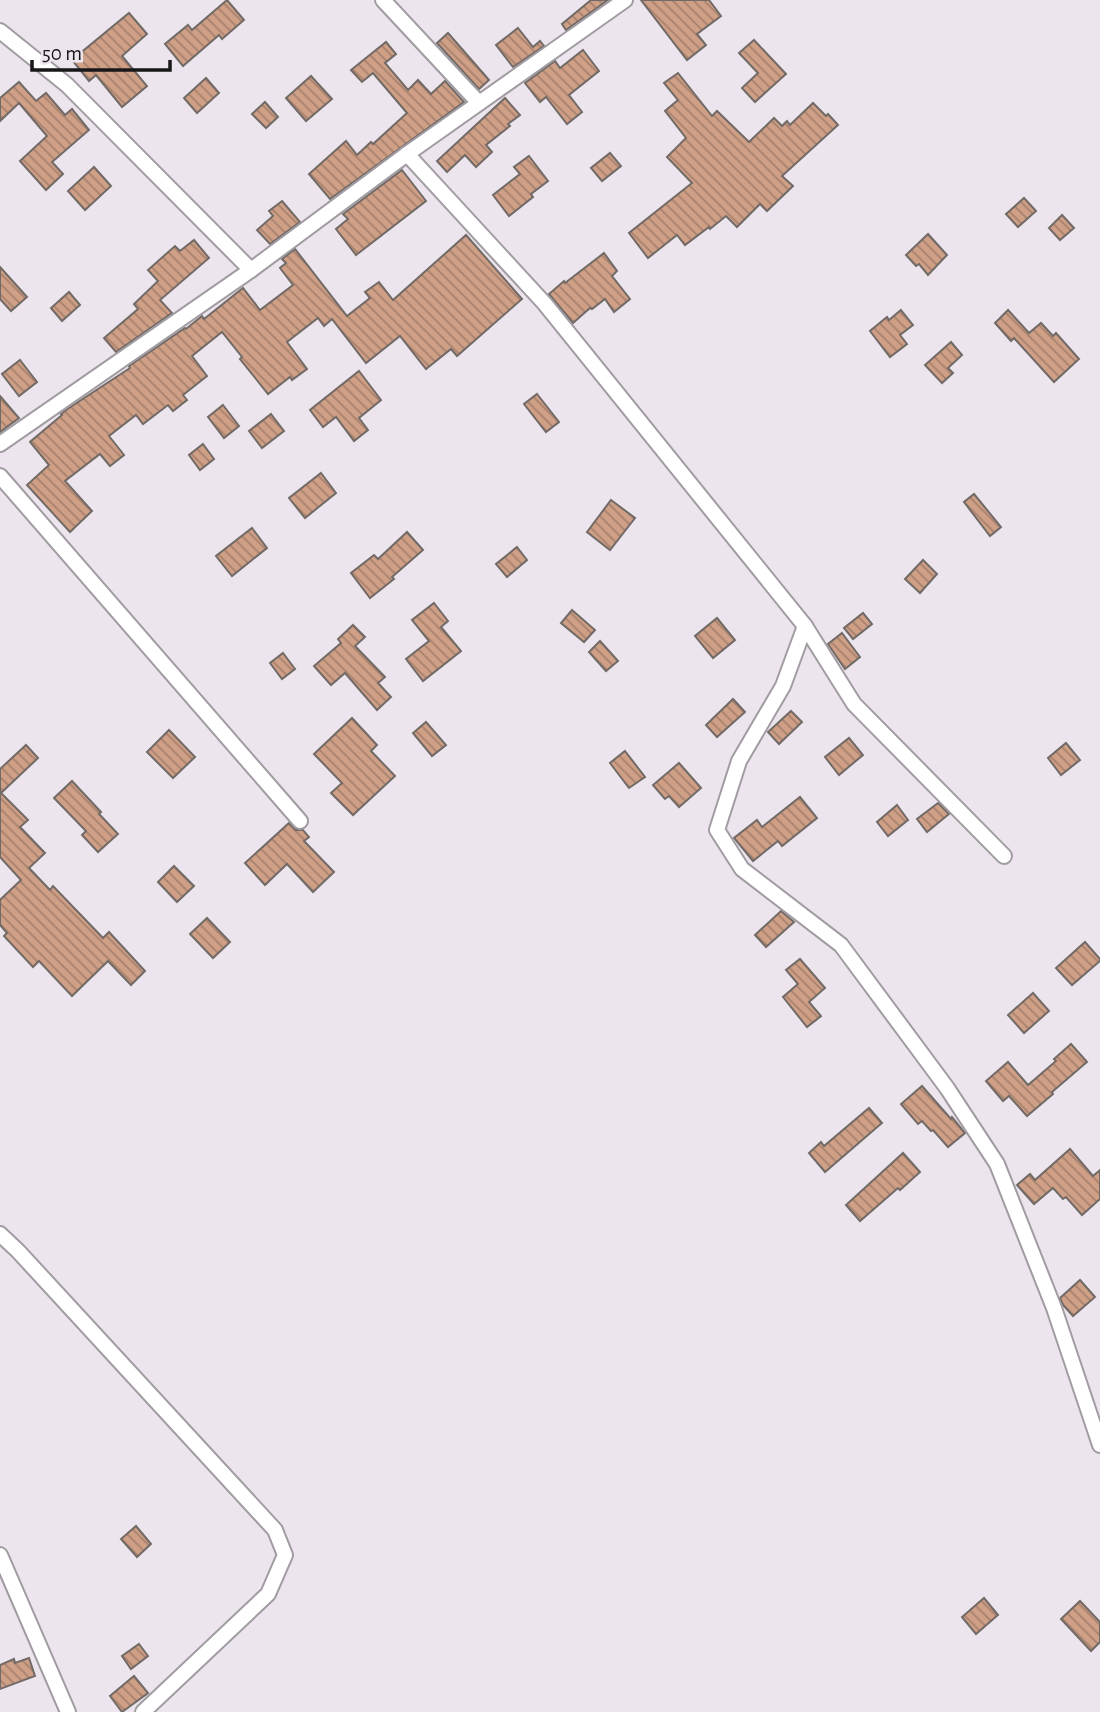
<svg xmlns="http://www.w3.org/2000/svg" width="1100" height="1712" font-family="'Alegreya Sans',sans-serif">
<defs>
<pattern id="building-back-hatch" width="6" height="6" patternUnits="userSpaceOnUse" patternTransform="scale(1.75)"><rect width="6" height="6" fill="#cf9f86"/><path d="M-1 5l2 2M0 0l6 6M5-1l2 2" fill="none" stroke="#a7816d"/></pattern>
</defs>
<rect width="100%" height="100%" fill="#ece5ed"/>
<g fill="url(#building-back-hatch)" stroke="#726a66" stroke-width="2">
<polygon points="227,0 244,20 222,39 219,35 183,66 165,44 188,25 192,30"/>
<polygon points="591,0 608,0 566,30 562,24"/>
<polygon points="641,0 709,0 721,16 697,34 706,45 687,60"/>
<polygon points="129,13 147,34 122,56 147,86 122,107 96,75 89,81 72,60"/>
<polygon points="518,28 533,47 540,41 544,46 513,67 496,45"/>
<polygon points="448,33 489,80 479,89 437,43"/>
<polygon points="754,40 786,74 755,102 742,88 758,73 739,53"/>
<polygon points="386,42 396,54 385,63 408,90 418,80 431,94 445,81 464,102 330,199 309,174 346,141 357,155 371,142 373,144 407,113 373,73 362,82 351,70"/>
<polygon points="583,50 599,71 569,95 582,112 567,124 546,97 540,102 525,83 555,61 560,68"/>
<polygon points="678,73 712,116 717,111 749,142 774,118 782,126 787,121 790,125 813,103 826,116 828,114 838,125 782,176 793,186 767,211 760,204 737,227 726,216 710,229 709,227 685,245 677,235 648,258 629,233 692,183 667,157 686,138 665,111 678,100 664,83"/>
<polygon points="311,76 332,99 306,121 286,98"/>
<polygon points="206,78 219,93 197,113 184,98"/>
<polygon points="19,82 36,101 46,93 65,115 72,109 89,130 52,162 63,174 46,190 20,161 47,136 19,103 0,121 0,98"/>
<polygon points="505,98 520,115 508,124 510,126 486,145 492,152 476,167 465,155 447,172 437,161"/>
<polygon points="265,102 278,117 266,128 252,114"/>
<polygon points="610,153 621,166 602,181 591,168"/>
<polygon points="529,156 548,181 531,194 533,197 509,216 493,195 520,174 514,167"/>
<polygon points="94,167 111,186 85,210 68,191"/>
<polygon points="402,170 426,201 356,255 336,229 348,219 343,214"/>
<polygon points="1024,198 1036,211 1018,227 1006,214"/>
<polygon points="282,201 300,222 270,244 257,230 273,216 269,211"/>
<polygon points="1062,215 1074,228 1060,240 1049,228"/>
<polygon points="928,234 947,255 928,275 919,264 916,266 906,255"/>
<polygon points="466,235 522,299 457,356 451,349 426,369 400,336 366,363 332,319 324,326 318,318 287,342 307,369 292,380 290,377 268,394 240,359 242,357 222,332 192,356 207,376 183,395 187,400 173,411 168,405 143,424 136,415 109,436 124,455 110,466 100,454 65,481 92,511 70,532 27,485 49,465 30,442 62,415 61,414 69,408 130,368 129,366 185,328 186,329 202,316 204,319 243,288 260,310 293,285 280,268 286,263 282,259 295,249 347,316 370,298 365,292 379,282 393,300"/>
<polygon points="194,240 209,258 160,300 172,313 116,352 104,338 138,309 134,304 158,281 148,270 175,246 180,251"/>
<polygon points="604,253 617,271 612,276 630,299 614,312 605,299 592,309 590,308 573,323 549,294 564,281 565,283"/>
<polygon points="0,267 27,297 11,311 0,299"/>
<polygon points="69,292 80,305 62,321 51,308"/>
<polygon points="901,310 913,325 900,335 907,344 890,357 870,331 887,317 889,320"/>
<polygon points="1008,310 1029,333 1041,323 1053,336 1056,333 1079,359 1054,382 1014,338 1011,341 995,323"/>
<polygon points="951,342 962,355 948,368 953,373 942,383 925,365"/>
<polygon points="20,360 37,382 19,396 2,374"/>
<polygon points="359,371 381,400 359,418 368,430 354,441 336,417 323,427 310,410"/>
<polygon points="537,394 559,422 546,432 524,404"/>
<polygon points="0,396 19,418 0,432"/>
<polygon points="223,405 239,426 224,438 208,417"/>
<polygon points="271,414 284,431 262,448 249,431"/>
<polygon points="203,444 214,459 200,470 189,455"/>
<polygon points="321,473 336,493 305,518 289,498"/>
<polygon points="974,494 1001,527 990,536 964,502"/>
<polygon points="611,500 635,518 610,550 587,532"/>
<polygon points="252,528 267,548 232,576 216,556"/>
<polygon points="407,532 423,550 392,577 394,579 370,598 351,573 374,555 378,559"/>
<polygon points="517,547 527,560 507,577 496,564"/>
<polygon points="923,560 937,574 920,593 905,579"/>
<polygon points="434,603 448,621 441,627 461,651 423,681 406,659 429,641 412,620"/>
<polygon points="572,610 595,630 584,642 561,623"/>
<polygon points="863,613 872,624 853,639 844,628"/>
<polygon points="717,618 735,640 713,658 695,636"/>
<polygon points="353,625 365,637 355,646 385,677 378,683 391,697 377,710 345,673 331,685 314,666 341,643 338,639"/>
<polygon points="842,633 860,657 845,669 828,644"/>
<polygon points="600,641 618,661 606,671 589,652"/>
<polygon points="283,653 295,669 282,679 270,663"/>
<polygon points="733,699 745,712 717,737 706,725"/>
<polygon points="791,711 802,722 779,744 768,732"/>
<polygon points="352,718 377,745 371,751 395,776 353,815 331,793 342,783 314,754"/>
<polygon points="426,722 446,745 432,756 413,733"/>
<polygon points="169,730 195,757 173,778 147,752"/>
<polygon points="849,738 863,755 839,775 825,757"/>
<polygon points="1066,743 1080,760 1061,775 1048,758"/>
<polygon points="26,745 38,758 1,793 28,820 20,827 45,853 29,868 50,890 53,886 103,938 109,932 145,971 131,985 108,961 72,996 39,961 33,967 4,936 7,933 0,925 0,900 21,880 0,857 0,769"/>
<polygon points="625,751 645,777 629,788 610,763"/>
<polygon points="679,763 701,788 679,807 669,796 665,799 653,785"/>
<polygon points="72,781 101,812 99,814 118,834 98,852 82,835 86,831 54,798"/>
<polygon points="800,797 817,818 782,846 778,841 753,861 734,838 757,820 762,827"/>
<polygon points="938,803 949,814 927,832 917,819"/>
<polygon points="897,805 908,820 888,836 877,822"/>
<polygon points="289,823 296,830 303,830 309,837 304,841 334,872 313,892 287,864 265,885 245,863"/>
<polygon points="174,866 194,886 177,902 158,882"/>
<polygon points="781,911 794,922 766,947 755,935"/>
<polygon points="207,918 230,942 213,958 190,934"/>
<polygon points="1085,942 1100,959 1100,961 1072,985 1056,968"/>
<polygon points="800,959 825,988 809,1002 821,1016 807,1027 783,997 798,984 786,970"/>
<polygon points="1033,993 1049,1011 1024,1033 1008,1015"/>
<polygon points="1071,1044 1087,1062 1052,1092 1053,1094 1027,1116 1009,1096 1003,1101 986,1081 1008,1062 1028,1085 1056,1061 1054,1059"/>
<polygon points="922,1086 951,1119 952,1117 965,1133 948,1147 933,1130 931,1131 922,1121 918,1124 901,1104"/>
<polygon points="869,1108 882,1123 825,1172 809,1153 821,1142 824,1146"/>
<polygon points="1070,1149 1093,1176 1100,1170 1100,1199 1082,1215 1066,1197 1063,1199 1053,1188 1034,1204 1017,1185 1030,1174 1035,1180"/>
<polygon points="903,1153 920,1172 900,1190 898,1188 860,1221 846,1205"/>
<polygon points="1080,1280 1095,1297 1073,1316 1063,1305 1060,1298"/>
<polygon points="136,1526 151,1544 137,1557 121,1539"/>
<polygon points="984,1598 998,1615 976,1634 962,1617"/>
<polygon points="1080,1601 1100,1622 1100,1642 1091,1651 1061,1619"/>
<polygon points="139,1644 148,1656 131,1669 122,1656"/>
<polygon points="29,1658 35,1676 0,1689 0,1665 14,1659 15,1663"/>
<polygon points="134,1676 148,1693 122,1712 110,1696"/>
</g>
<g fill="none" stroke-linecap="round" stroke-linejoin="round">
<g stroke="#a19ba2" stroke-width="18">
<g id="street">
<polyline points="383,0 479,103"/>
<polyline points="0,31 67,85 251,270"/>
<polyline points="407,154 545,304 805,626 854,704 1004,856"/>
<polyline points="0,444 251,270 407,154 625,0"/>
<polyline points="0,476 300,821"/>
<polyline points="805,626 783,686 739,761 717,830 742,869 841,945 947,1088 997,1164 1054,1308 1100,1445"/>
<polyline points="0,1234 18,1251 275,1530 285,1555 268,1594 143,1712"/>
<polyline points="0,1555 68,1712"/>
</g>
</g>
<use href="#street" stroke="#fff" stroke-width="14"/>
</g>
<path d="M32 60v10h138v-10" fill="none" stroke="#191719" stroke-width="3.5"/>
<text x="42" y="60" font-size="21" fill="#191719" stroke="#ece5ed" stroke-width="5" paint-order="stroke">50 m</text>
</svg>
